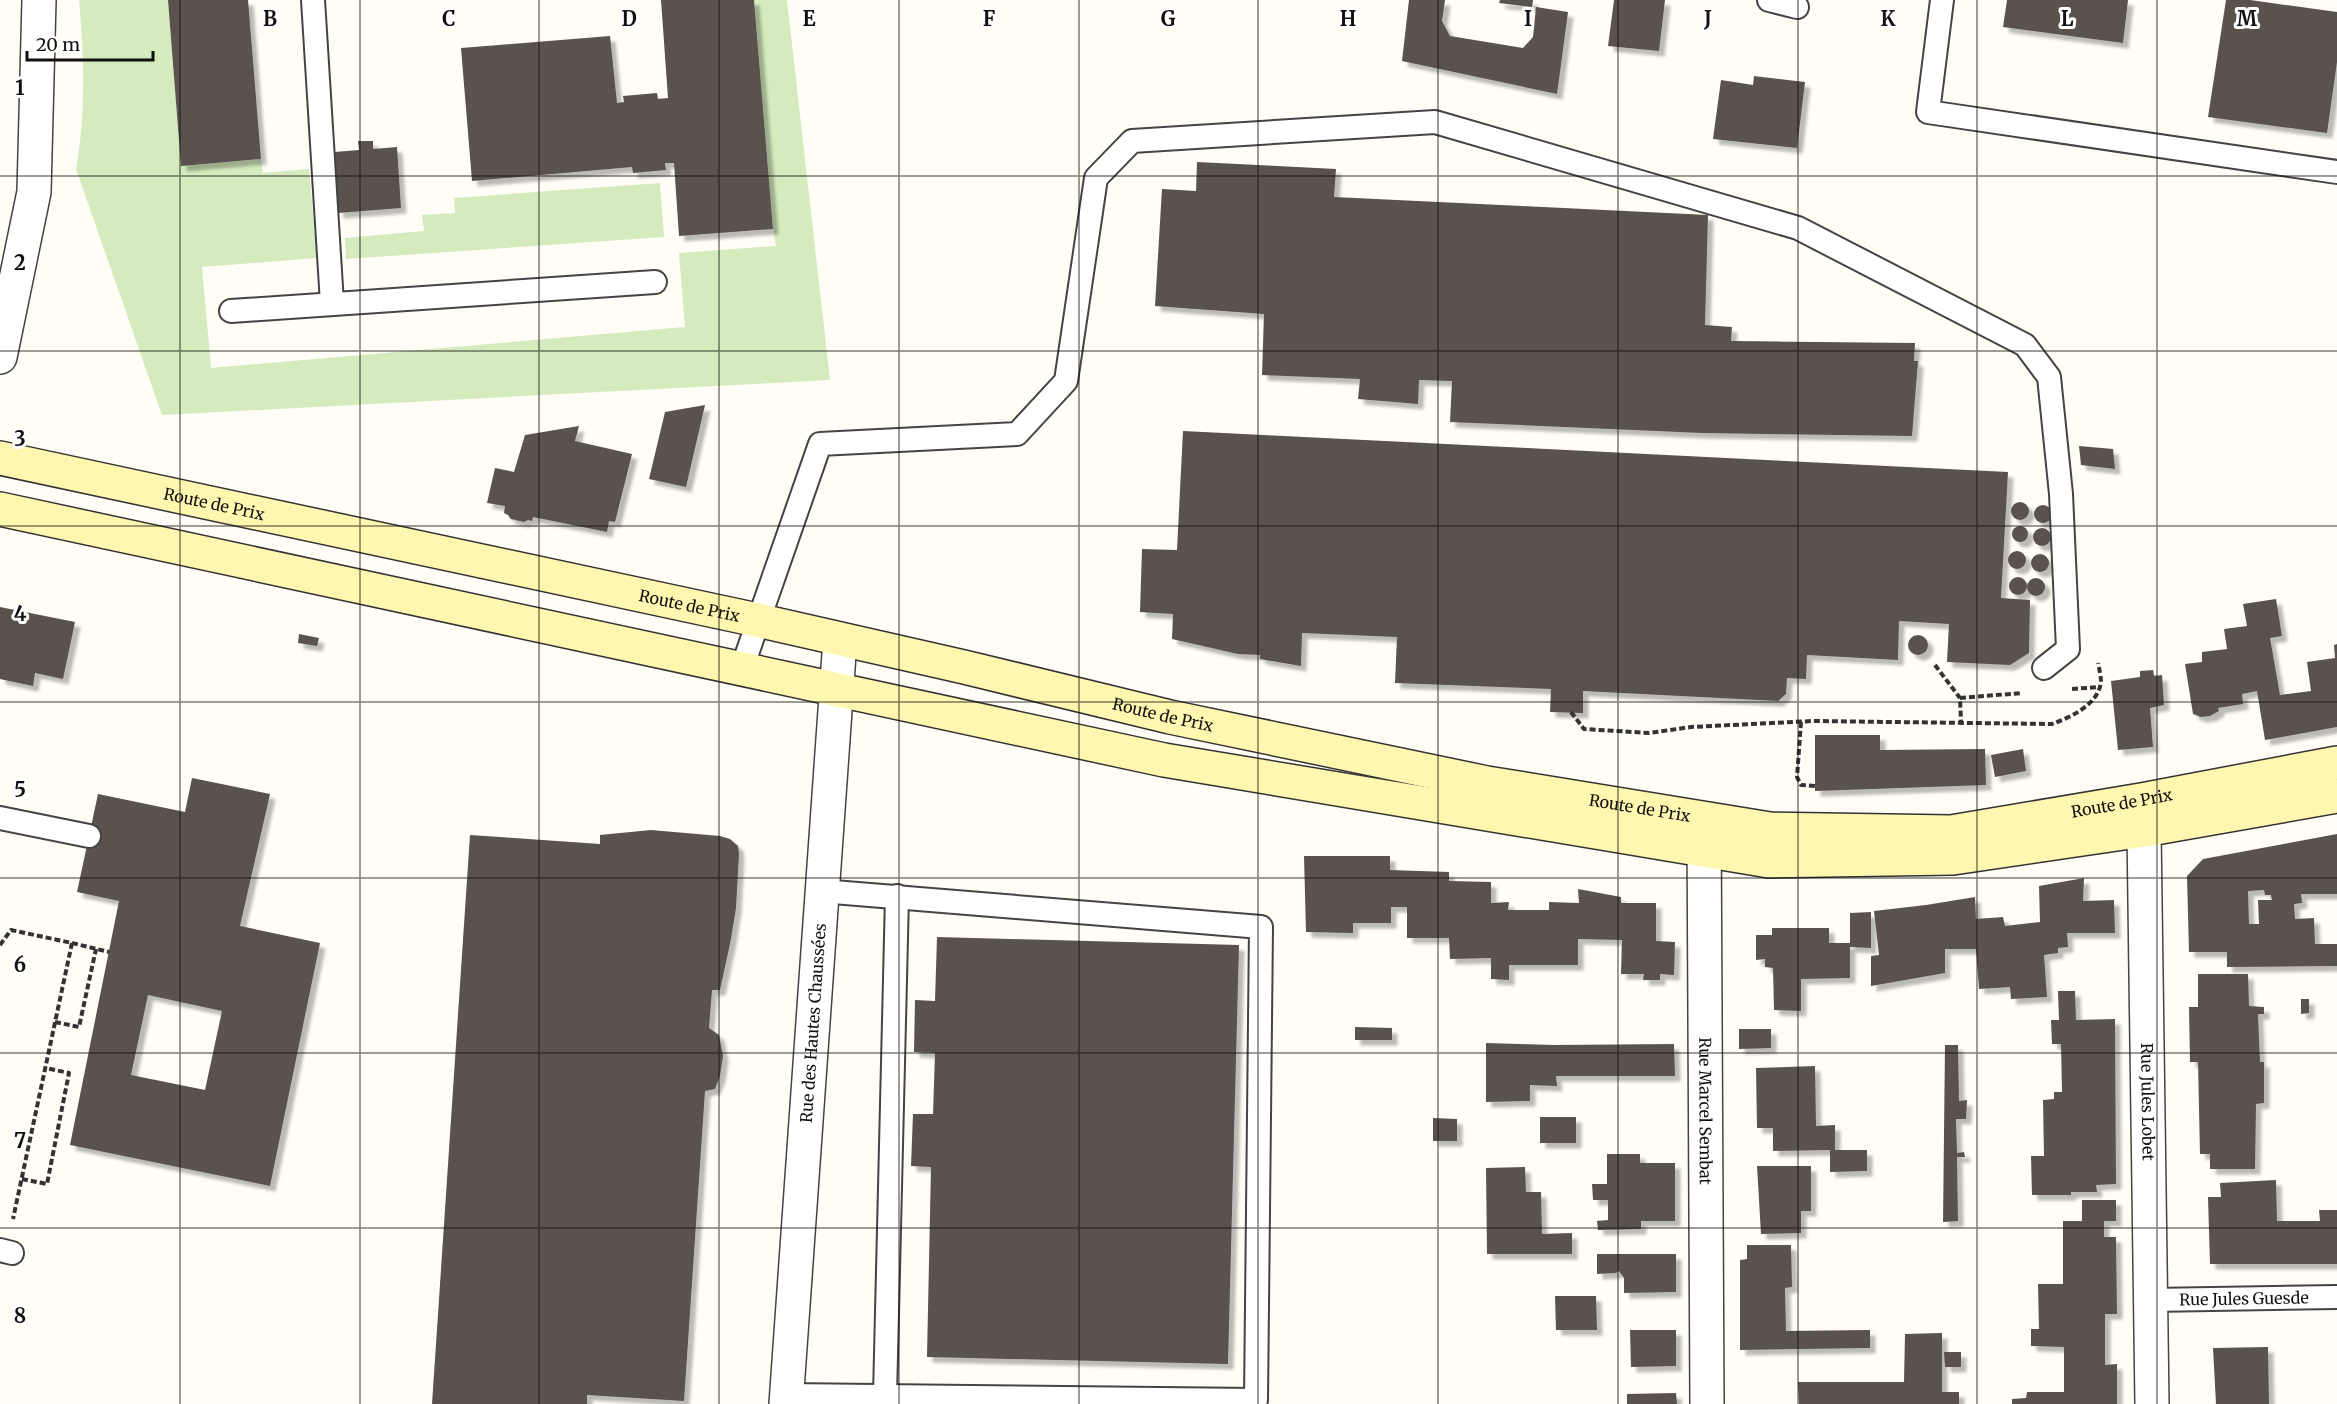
<svg xmlns="http://www.w3.org/2000/svg" width="2337" height="1404" font-family="Merriweather,serif">
<defs>
<filter id="shadow"><feDropShadow dx="5.5" dy="5.5" stdDeviation="1.5" flood-color="#0004"/></filter>
</defs>
<rect width="100%" height="100%" fill="#fffdf5"/>
<g fill="#d5ebbd">
<path d="M79,0H168L181,165L261,159L263,173L309,169L317,258L202,267L211,368L685,327L679,253L776,246L773,229L754,0H787L830,380L162,415L76,169C86,115 84,54 79,0Z"/>
<polygon points="660,183 664,237 346,259 345,238 424,231 422,215 455,213 454,198"/>
</g>
<g fill="#5a524d" fill-rule="evenodd" filter="url(#shadow)">
<polygon points="168,0 248,0 261,159 181,166"/>
<polygon points="661,0 754,0 773,229 679,236 674,163 665,163 666,170 633,173 632,167 472,181 461,48 610,36 617,103 624,102 623,96 657,93 658,99 668,98"/>
<polygon points="1409,0 1445,0 1442,21 1450,36 1523,48 1533,37 1536,7 1568,12 1557,94 1402,61"/>
<polygon points="1500,0 1533,0 1532,7 1499,3"/>
<polygon points="1614,0 1665,0 1659,51 1608,46"/>
<polygon points="2007,0 2128,0 2123,43 2003,27"/>
<polygon points="2226,0 2250,0 2337,12 2337,62 2327,133 2208,117"/>
<polygon points="1754,76 1805,82 1797,148 1713,139 1721,80 1753,85"/>
<polygon points="358,141 373,141 373,149 397,147 401,208 338,213 334,152 359,150"/>
<polygon points="1197,162 1336,169 1334,197 1708,215 1705,325 1732,327 1731,341 1915,343 1914,361 1918,361 1912,436 1702,433 1450,422 1452,381 1419,380 1418,404 1358,399 1360,379 1262,375 1264,314 1155,306 1162,189 1196,191"/>
<polygon points="705,405 686,487 649,479 665,412"/>
<polygon points="579,426 575,441 632,454 615,522 609,521 607,532 533,517 532,521 528,520 524,522 511,519 508,515 504,513 505,506 487,503 495,468 514,472 525,435"/>
<polygon points="1183,431 2008,472 2001,598 2030,600 2029,653 2010,665 1947,662 1949,624 1899,621 1898,660 1807,655 1806,679 1787,678 1786,694 1778,701 1583,691 1583,713 1550,712 1551,689 1395,683 1397,637 1302,633 1301,666 1260,659 1260,655 1238,654 1172,639 1173,614 1140,612 1142,549 1177,550"/>
<polygon points="2079,446 2113,449 2115,469 2081,465"/>
<circle cx="2020" cy="511" r="9"/>
<circle cx="2043" cy="514" r="9"/>
<circle cx="2020" cy="534" r="8"/>
<circle cx="2042" cy="537" r="9"/>
<circle cx="2017" cy="560" r="9"/>
<circle cx="2040" cy="563" r="9"/>
<circle cx="2018" cy="586" r="9"/>
<circle cx="2036" cy="587" r="9"/>
<polygon points="2276,599 2282,636 2270,638 2280,695 2311,691 2307,662 2335,658 2334,645 2337,644 2337,727 2265,740 2257,691 2242,694 2243,704 2218,708 2219,711 2210,716 2201,717 2193,714 2185,664 2202,662 2202,652 2227,649 2224,629 2247,626 2243,604"/>
<polygon points="0,607 75,622 63,679 35,673 33,686 0,679"/>
<polygon points="299,634 319,638 317,646 298,643"/>
<circle cx="1918" cy="645" r="10"/>
<polygon points="2153,670 2154,676 2162,675 2164,705 2150,708 2153,747 2118,750 2111,681 2140,677 2140,671"/>
<polygon points="1815,735 1880,735 1880,750 1985,749 1986,785 1815,791"/>
<polygon points="2023,749 2026,771 1995,777 1991,755"/>
<path d="M192,778L270,794L240,926L320,943L270,1186L70,1145L119,901L77,892L98,794L185,812ZM148,995L222,1011L205,1090L131,1075Z"/>
<polygon points="651,830 720,836 730,839 738,846 739,854 736,908 731,939 720,990 712,990 709,1028 719,1035 723,1056 720,1076 715,1089 705,1091 684,1401 587,1395 587,1404 432,1404 470,835 600,844 600,835"/>
<path d="M2337,834V894H2301L2302,903L2294,904L2295,919L2314,918L2315,944H2337V966L2227,967V952H2189L2187,876L2203,859ZM2264,890L2265,895H2271L2272,900H2258L2259,924H2249L2248,891Z"/>
<polygon points="1304,856 1390,856 1390,870 1449,872 1449,881 1491,882 1491,903 1509,902 1508,910 1549,910 1549,902 1579,903 1578,889 1621,897 1621,903 1656,903 1656,941 1675,942 1674,975 1660,974 1660,980 1643,980 1644,974 1621,974 1622,940 1578,939 1578,965 1509,965 1509,980 1491,979 1491,958 1450,959 1449,938 1407,938 1407,907 1391,907 1391,923 1353,923 1353,933 1306,932"/>
<polygon points="2084,878 2083,901 2114,900 2115,933 2067,933 2068,947 2058,948 2058,953 2044,955 2047,997 2011,999 2010,987 1979,989 1976,949 1945,949 1945,973 1871,986 1871,956 1879,955 1874,911 1926,905 1975,897 1976,919 2003,917 2005,926 2040,922 2039,886"/>
<polygon points="1871,912 1871,948 1850,947 1850,978 1801,979 1801,1011 1774,1010 1773,968 1765,967 1765,959 1756,960 1756,935 1772,935 1772,928 1829,928 1829,943 1850,943 1850,913"/>
<polygon points="937,937 1239,945 1228,1364 927,1357 931,1167 911,1166 913,1114 933,1114 935,1053 914,1052 915,1000 935,1001"/>
<polygon points="2198,974 2248,974 2249,1006 2264,1007 2264,1014 2258,1014 2260,1062 2264,1062 2264,1103 2256,1104 2255,1169 2210,1169 2210,1154 2200,1154 2198,1062 2190,1062 2189,1007 2198,1007"/>
<polygon points="2058,991 2075,991 2076,1020 2115,1019 2116,1184 2096,1185 2097,1192 2071,1192 2071,1195 2032,1195 2031,1156 2044,1156 2043,1100 2054,1099 2054,1092 2062,1092 2061,1044 2052,1044 2051,1020 2059,1020"/>
<polygon points="2301,999 2309,999 2309,1013 2301,1014"/>
<polygon points="1355,1027 1392,1028 1392,1040 1355,1040"/>
<polygon points="1739,1029 1771,1029 1771,1048 1739,1049"/>
<polygon points="1486,1043 1554,1045 1674,1044 1675,1076 1556,1076 1557,1086 1530,1085 1530,1101 1486,1102"/>
<polygon points="1945,1045 1958,1045 1959,1101 1967,1100 1966,1119 1956,1119 1957,1153 1964,1152 1965,1157 1957,1157 1958,1221 1943,1222"/>
<polygon points="1815,1066 1816,1126 1835,1125 1835,1150 1867,1150 1867,1171 1830,1172 1830,1150 1773,1151 1773,1128 1757,1128 1756,1068"/>
<rect x="1540" y="1117" width="36" height="26"/>
<polygon points="1433,1118 1457,1119 1457,1141 1433,1141"/>
<polygon points="1607,1154 1640,1154 1640,1163 1675,1163 1675,1221 1641,1221 1641,1229 1598,1230 1597,1221 1608,1220 1608,1200 1593,1200 1592,1184 1607,1184"/>
<polygon points="1757,1166 1811,1166 1811,1211 1801,1211 1801,1233 1761,1234"/>
<polygon points="1525,1167 1526,1192 1541,1192 1542,1234 1572,1233 1572,1254 1487,1254 1486,1168"/>
<polygon points="2276,1180 2277,1221 2320,1221 2319,1210 2337,1210 2337,1264 2210,1264 2208,1197 2221,1197 2220,1183"/>
<polygon points="2082,1200 2116,1200 2116,1221 2104,1221 2104,1237 2116,1237 2117,1314 2105,1314 2105,1365 2117,1364 2117,1404 2012,1404 2012,1399 2026,1398 2027,1392 2064,1392 2064,1347 2031,1346 2031,1329 2039,1329 2038,1284 2063,1284 2063,1221 2082,1221"/>
<polygon points="1747,1245 1791,1245 1792,1287 1785,1288 1786,1331 1870,1330 1870,1348 1740,1350 1740,1260 1747,1259"/>
<polygon points="1597,1254 1676,1254 1676,1292 1624,1293 1624,1278 1619,1271 1616,1273 1597,1274"/>
<polygon points="1555,1296 1596,1296 1597,1330 1556,1330"/>
<polygon points="1630,1330 1676,1330 1676,1366 1631,1367"/>
<polygon points="1942,1333 1942,1392 1959,1392 1959,1404 1799,1404 1798,1382 1904,1382 1905,1334"/>
<polygon points="2268,1347 2269,1404 2216,1404 2213,1348"/>
<polygon points="1944,1352 1961,1352 1961,1367 1945,1367"/>
<polygon points="1676,1393 1677,1404 1627,1404 1627,1394"/>
</g>
<g fill="none" stroke-linecap="round" stroke-linejoin="round">
<g stroke="#444" stroke-width="26">
<g id="service">
<polyline points="313,0 332,303"/>
<polyline points="1769,0 1797,7"/>
<polyline points="1942,0 1928,112 2337,172"/>
<polyline points="231,311 655,282"/>
<polyline points="742,668 820,444 1017,434 1066,381 1096,178 1132,141 1435,122 1798,228 2025,345 2049,377 2061,494 2068,649 2044,668"/>
<polyline points="0,818 89,836"/>
<polyline points="0,1250 12,1253"/>
<path id="s1" d="M2151,1300L2337,1297"/>
<polyline points="786,1395 1256,1400 1261,927 821,891"/>
<polyline points="885,1396 897,896"/>
</g>
</g>
<g stroke="#444" stroke-width="36">
<g id="minor">
<path id="s2" d="M2141,802L2144,830L2152,1404"/>
<path id="s3" d="M1704,821L1707,1404"/>
<path id="s4" d="M786,1404L840,640"/>
</g>
</g>
<g stroke="#444" stroke-width="36">
<polyline id="tertiary" points="0,357 34,192 39,0"/>
</g>
<g stroke="#333" stroke-width="36">
<g id="secondary">
<path id="s5" d="M0,458L757,620L964,667L1170,717L1487,783L1770,829L1951,832L2141,800L2337,763"/>
<polyline points="0,509 1164,760 1769,861 1953,858 2144,830 2337,796"/>
</g>
</g>
<g stroke="#333" stroke-width="4" stroke-dasharray="6 3" stroke-linecap="butt">
<polyline points="1935,665 1960,698 1961,721"/>
<polyline points="2072,689 2099,687"/>
<polyline points="1960,698 2022,693"/>
<path d="M1571,712L1584,729L1649,733L1691,727L1813,721L2052,724C2071,717 2098,705 2101,682C2101,676 2099,668 2098,663"/>
<polyline points="1801,722 1797,777 1801,785 1815,786"/>
<polyline points="72,943 109,952"/>
<polyline points="0,945 11,930 72,943 13,1219"/>
<polyline points="55,1022 79,1027 96,949"/>
<polyline points="22,1179 47,1184 69,1073 46,1068"/>
</g>
<use href="#service" stroke="#fff" stroke-width="22"/>
<use href="#minor" stroke="#fff" stroke-width="33"/>
<use href="#tertiary" stroke="#fff" stroke-width="33"/>
<use href="#secondary" stroke="#fff6b0" stroke-width="33"/>
</g>
<path fill="none" stroke="#111" stroke-width="1.5" stroke-opacity="0.55" d="M180,0V1404M360,0V1404M539,0V1404M719,0V1404M899,0V1404M1079,0V1404M1258,0V1404M1438,0V1404M1618,0V1404M1798,0V1404M1977,0V1404M2157,0V1404M0,176H2337M0,351H2337M0,526H2337M0,702H2337M0,878H2337M0,1053H2337M0,1228H2337"/>
<g text-anchor="middle" stroke-width="6" stroke-linejoin="round" paint-order="stroke">
<g font-size="16" fill="#111" stroke="#fff">
<text dy="6" stroke="none"><textPath href="#s5" startOffset="219">Route de Prix</textPath></text>
<text dy="6" stroke="none"><textPath href="#s5" startOffset="705">Route de Prix</textPath></text>
<text dy="6" stroke="none"><textPath href="#s5" startOffset="1191">Route de Prix</textPath></text>
<text dy="6" stroke="none"><textPath href="#s5" startOffset="2163">Route de Prix</textPath></text>
<text dy="6" stroke="none"><textPath href="#s5" startOffset="1677">Route de Prix</textPath></text>
<text dy="6" stroke="none"><textPath href="#s4" startOffset="382">Rue des Hautes Chaussées</textPath></text>
<text dy="6" stroke="none"><textPath href="#s2" startOffset="300">Rue Jules Lobet</textPath></text>
<text dy="6" stroke="none"><textPath href="#s3" startOffset="290">Rue Marcel Sembat</textPath></text>
<text dy="6" stroke="none"><textPath href="#s1" startOffset="93">Rue Jules Guesde</textPath></text>
</g>
</g>
<g font-size="20" text-anchor="middle" font-weight="bold" fill="#111" stroke="#fff" stroke-width="6" stroke-linejoin="round" paint-order="stroke">
<text x="270" y="26">B</text>
<text x="449" y="26">C</text>
<text x="629" y="26">D</text>
<text x="809" y="26">E</text>
<text x="989" y="26">F</text>
<text x="1168" y="26">G</text>
<text x="1348" y="26">H</text>
<text x="1528" y="26">I</text>
<text x="1708" y="26">J</text>
<text x="1888" y="26">K</text>
<text x="2067" y="26">L</text>
<text x="2247" y="26">M</text>
<text x="20" y="95">1</text>
<text x="20" y="270">2</text>
<text x="20" y="446">3</text>
<text x="20" y="621">4</text>
<text x="20" y="797">5</text>
<text x="20" y="972">6</text>
<text x="20" y="1148">7</text>
<text x="20" y="1323">8</text>
</g>
<path d="M27 51v9h126v-9" fill="none" stroke="#111111" stroke-width="3"/>
<text x="36" y="51" font-size="18" fill="#111111" stroke="#ffffff" stroke-width="4.5" paint-order="stroke">20 m</text>
</svg>
